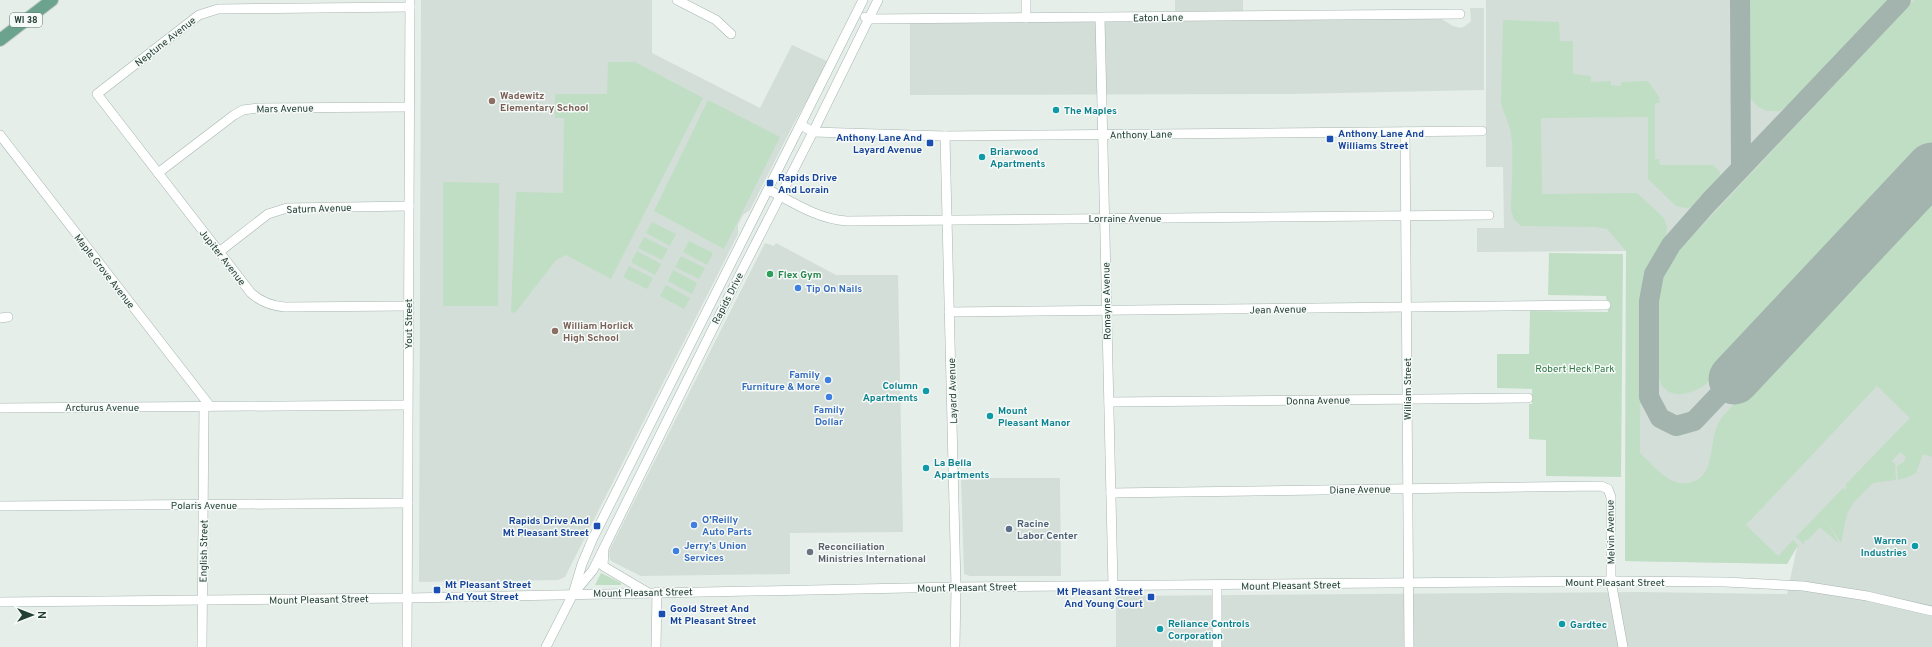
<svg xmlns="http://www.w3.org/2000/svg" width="1932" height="647" font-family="Overpass,sans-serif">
<rect width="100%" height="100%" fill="#e5eee9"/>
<g fill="#d4ded8">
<polygon points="421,0 652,0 652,53 760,108 792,45 829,62 793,125 750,210 743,215 738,225 738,234 565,577 558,580 419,582"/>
<polygon points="1175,0 1243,0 1243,20 1440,18 1453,26 1461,28 1465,26 1471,21 1470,8 1484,8 1484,90 1290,94 910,95 910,23 1175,21"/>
<polygon points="1486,0 1932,0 1932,647 1116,647 1116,596 1639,592 1787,594 1797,547 1787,564 1625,561 1626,251 1477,252 1477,228 1504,228 1503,167 1486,167"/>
<polygon points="765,243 774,246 776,243 836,275 898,275 903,532 790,533 790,574 641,576 613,562 610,560 609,551"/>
<polygon points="961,478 1060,478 1061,576 970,576 964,574"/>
</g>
<g fill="#bfdec4">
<polygon points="1746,0 1891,0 1793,104 1779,111 1767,111 1758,107 1748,96 1746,91"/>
<path d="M1914,0H1932V144L1705,385C1687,397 1662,401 1658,373C1656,362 1658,350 1658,339C1658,316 1657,294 1666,272C1672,256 1687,242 1699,229Z"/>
<path d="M1503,20L1559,22L1560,41H1573V74L1591,76V82L1611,81V85L1621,86V82L1648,81L1659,97L1660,103H1655V159H1659L1660,165H1713L1720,172C1721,182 1701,204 1691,207C1686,209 1681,207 1676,206L1648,179V117L1541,118L1542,194L1637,193L1664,218L1667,227L1666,237L1648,267L1641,294L1640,453C1655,467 1674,493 1697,480C1702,477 1706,472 1708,466C1714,449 1711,431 1723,416L1932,194V457L1923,454L1916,473L1908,477L1898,480L1897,466L1904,462L1906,457L1900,452L1892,461L1895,464L1896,480L1873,483L1854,502L1847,514L1841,543L1826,520L1838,541L1837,542L1820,527L1808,540H1805L1804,544L1796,537L1843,488L1844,490L1847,487L1845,485L1910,418L1877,386L1746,525L1778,556L1793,540L1798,545L1787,564L1625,561L1626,251L1607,229L1595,227L1521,226L1514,219L1511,210C1511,186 1515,151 1510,129C1508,120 1503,112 1501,102Z"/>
<polygon points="608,62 635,62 703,98 611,279 566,255 556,260 515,313 511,312 516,192 563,193 564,118 555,118 555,94 607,94"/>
<polygon points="708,100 780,137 724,249 654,211"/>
<polygon points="443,182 499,183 498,306 443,306"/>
<polygon points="652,222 676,234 670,246 646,233"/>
<polygon points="644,237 668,249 662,260 638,248"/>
<polygon points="689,241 713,253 707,265 683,252"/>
<polygon points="637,251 661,264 655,275 631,262"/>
<polygon points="1549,253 1623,254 1621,477 1546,476 1546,440 1529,439 1529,404 1532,404 1532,389 1497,388 1497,354 1529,354 1530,311 1608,312 1606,296 1548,295"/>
<polygon points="681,256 705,268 699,279 675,267"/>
<polygon points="629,266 653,278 647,289 623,277"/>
<polygon points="673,270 697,283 692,294 668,281"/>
<polygon points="666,285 690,298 684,309 660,296"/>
<polygon points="601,573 621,583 621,585 595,585"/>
</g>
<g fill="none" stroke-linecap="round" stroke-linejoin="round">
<g stroke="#a2b4ad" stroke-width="20">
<polyline points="1740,0 1741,167"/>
<polyline points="1734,379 1694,421 1676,426 1660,418 1649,397 1649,301 1654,274 1671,245 1709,202 1901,0"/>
</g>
<polyline stroke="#a2b4ad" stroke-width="51" points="1734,379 1932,168"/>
<g stroke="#a7b6b0" stroke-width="10">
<g id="minor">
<polyline points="677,0 716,20 731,34"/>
<polyline points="865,17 869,19 1460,14"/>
<polyline points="1026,18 1026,0"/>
<polyline points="1100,18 1113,585"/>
<polyline points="801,125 813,132 945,136 1482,131"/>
<polyline points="1405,132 1409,647"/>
<polyline points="0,135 210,406"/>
<polyline points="945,136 956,587 955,647"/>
<polyline points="158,173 234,115 243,110 258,108 409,107"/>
<path d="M769,190C794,203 818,219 847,221L1489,215"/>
<polyline points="219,252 268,214 287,208 409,206"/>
<path d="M408,306L285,307C271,306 261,302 251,293L97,94L199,15L218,9L410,7"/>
<polyline points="949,312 1606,305"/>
<polyline points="0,318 8,317"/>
<polyline points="1109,402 1528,398"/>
<polyline points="0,408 407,405"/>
<polyline points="1111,493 1601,486 1608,489 1611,497 1611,581 1623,647"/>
<polyline points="0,506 408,503"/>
<polyline points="604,550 603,566 647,592"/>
<polyline points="1217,586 1217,647"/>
<polyline points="574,593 593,570 735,284 813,132 878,0"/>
<polyline points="0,602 408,598 956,587 1611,581 1725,582 1803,586 1867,596 1932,611"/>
<polyline points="202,647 204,406"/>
<polyline points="407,647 410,0"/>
<polyline points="546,647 573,594 582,564 593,538 863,0"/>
<polyline points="656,647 657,592"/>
</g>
</g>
<g stroke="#c2cac7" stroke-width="14">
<polyline id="major" points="0,40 52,0"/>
</g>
<use href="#minor" stroke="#fff" stroke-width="9"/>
<use href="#major" stroke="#6ba38e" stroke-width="12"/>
</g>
<g fill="#8d6e63" stroke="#f6faf8" stroke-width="1.5">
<circle cx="492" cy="101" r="4"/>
<circle cx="555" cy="331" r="4"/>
</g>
<g fill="#0f9aa8" stroke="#f6faf8" stroke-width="1.5">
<circle cx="1056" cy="110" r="4"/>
<circle cx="982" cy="157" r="4"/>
<circle cx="926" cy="391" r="4"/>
<circle cx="990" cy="416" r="4"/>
<circle cx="926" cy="468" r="4"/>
<circle cx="1915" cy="546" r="4"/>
<circle cx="1562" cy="624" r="4"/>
<circle cx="1160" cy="629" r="4"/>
</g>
<g fill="#1a4fb4" stroke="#f6faf8" stroke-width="1.5">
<rect x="1326" y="135" width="8" height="8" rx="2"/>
<rect x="926" y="139" width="8" height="8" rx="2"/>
<rect x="766" y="179" width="8" height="8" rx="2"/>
<rect x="593" y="522" width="8" height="8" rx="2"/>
<rect x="433" y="586" width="8" height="8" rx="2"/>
<rect x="1147" y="593" width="8" height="8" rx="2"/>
<rect x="658" y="610" width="8" height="8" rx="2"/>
</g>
<circle fill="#2e9e5b" stroke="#f6faf8" stroke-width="1.5" cx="770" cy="274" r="4"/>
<g fill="#3f7fe0" stroke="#f6faf8" stroke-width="1.5">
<circle cx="798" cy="288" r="4"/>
<circle cx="828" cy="380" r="4"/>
<circle cx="829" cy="397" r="4"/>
<circle cx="694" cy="525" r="4"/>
<circle cx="676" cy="551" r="4"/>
</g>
<circle fill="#5c6f8a" stroke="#f6faf8" stroke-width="1.5" cx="1009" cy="529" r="4"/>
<circle fill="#6b7280" stroke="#f6faf8" stroke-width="1.5" cx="810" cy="552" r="4"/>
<g text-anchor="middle" stroke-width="3" stroke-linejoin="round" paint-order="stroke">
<rect fill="#f6faf8" stroke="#637870" stroke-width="1" x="10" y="13" width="32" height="14" rx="3"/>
<g font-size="9" font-weight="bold" fill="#244036">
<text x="26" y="23">WI 38</text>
</g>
<g font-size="10" fill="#244036" stroke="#f6faf8">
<text transform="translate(1158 17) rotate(-1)" y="4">Eaton Lane</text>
<text transform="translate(165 41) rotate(-38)" y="4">Neptune Avenue</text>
<text transform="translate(285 108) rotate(-1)" y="4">Mars Avenue</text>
<text transform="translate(1141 134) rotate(-1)" y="4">Anthony Lane</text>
<text transform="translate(319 208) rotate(-2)" y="4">Saturn Avenue</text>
<text x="1125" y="222">Lorraine Avenue</text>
<text transform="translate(223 257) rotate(52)" y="4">Jupiter Avenue</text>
<text transform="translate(105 271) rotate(52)" y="4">Maple Grove Avenue</text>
<text transform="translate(727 298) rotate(-63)" y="4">Rapids Drive</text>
<text transform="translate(1106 301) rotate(-91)" y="4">Romayne Avenue</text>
<text transform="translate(1278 309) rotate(-1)" y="4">Jean Avenue</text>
<text transform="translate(408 324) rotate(-90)" y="4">Yout Street</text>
<text transform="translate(1407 389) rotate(-90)" y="4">William Street</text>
<text transform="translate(952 391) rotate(-92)" y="4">Layard Avenue</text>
<text transform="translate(1318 400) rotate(-1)" y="4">Donna Avenue</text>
<text x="102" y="411">Arcturus Avenue</text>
<text transform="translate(1360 489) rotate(-1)" y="4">Diane Avenue</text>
<text x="204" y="509">Polaris Avenue</text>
<text transform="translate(1610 532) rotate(-91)" y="4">Melvin Avenue</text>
<text transform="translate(203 551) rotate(-89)" y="4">English Street</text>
<text x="1615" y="586">Mount Pleasant Street</text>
<text transform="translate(1291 585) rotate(-1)" y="4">Mount Pleasant Street</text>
<text transform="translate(967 587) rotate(-1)" y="4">Mount Pleasant Street</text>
<text transform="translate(643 592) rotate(-1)" y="4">Mount Pleasant Street</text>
<text transform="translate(319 599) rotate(-1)" y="4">Mount Pleasant Street</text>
</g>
<g font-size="10" font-weight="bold" fill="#785e54" stroke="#f6faf8" text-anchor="start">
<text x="500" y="99">Wadewitz<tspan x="500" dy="12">Elementary School</tspan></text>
<text x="563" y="329">William Horlick<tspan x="563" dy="12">High School</tspan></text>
</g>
<g font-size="10" font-weight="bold" fill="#0d838f" stroke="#f6faf8" text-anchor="start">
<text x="1064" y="114">The Maples</text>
<text x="990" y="155">Briarwood<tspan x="990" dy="12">Apartments</tspan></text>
<text x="918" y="389" text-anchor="end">Column<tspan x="918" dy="12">Apartments</tspan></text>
<text x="998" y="414">Mount<tspan x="998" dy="12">Pleasant Manor</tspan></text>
<text x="934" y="466">La Bella<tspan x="934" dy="12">Apartments</tspan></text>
<text x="1907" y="544" text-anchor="end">Warren<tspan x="1907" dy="12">Industries</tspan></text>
<text x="1168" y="627">Reliance Controls<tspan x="1168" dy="12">Corporation</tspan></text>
<text x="1570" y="628">Gardtec</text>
</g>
<g font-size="10" font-weight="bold" fill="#164399" stroke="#f6faf8" text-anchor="start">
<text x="1338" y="137">Anthony Lane And<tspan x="1338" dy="12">Williams Street</tspan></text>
<text x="922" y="141" text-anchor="end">Anthony Lane And<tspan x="922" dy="12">Layard Avenue</tspan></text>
<text x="778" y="181">Rapids Drive<tspan x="778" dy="12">And Lorain</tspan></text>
<text x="589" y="524" text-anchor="end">Rapids Drive And<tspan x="589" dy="12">Mt Pleasant Street</tspan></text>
<text x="445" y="588">Mt Pleasant Street<tspan x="445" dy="12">And Yout Street</tspan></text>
<text x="1143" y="595" text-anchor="end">Mt Pleasant Street<tspan x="1143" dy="12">And Young Court</tspan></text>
<text x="670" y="612">Goold Street And<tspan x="670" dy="12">Mt Pleasant Street</tspan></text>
</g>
<g font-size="10" font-weight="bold" fill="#27864d" stroke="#f6faf8" text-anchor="start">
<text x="778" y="278">Flex Gym</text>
</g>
<g font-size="10" font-weight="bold" fill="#366cbe" stroke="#f6faf8" text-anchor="start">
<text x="806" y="292">Tip On Nails</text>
<text x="820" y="378" text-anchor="end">Family<tspan x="820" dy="12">Furniture &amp; More</tspan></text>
<text x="829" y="413" text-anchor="middle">Family<tspan x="829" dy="12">Dollar</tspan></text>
<text x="702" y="523">O'Reilly<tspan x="702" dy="12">Auto Parts</tspan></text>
<text x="684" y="549">Jerry's Union<tspan x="684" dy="12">Services</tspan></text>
</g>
<g font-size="10" fill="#2f7743" stroke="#f6faf8">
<text x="1575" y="372">Robert Heck Park</text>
</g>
<g font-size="10" font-weight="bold" fill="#4e5e75" stroke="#f6faf8" text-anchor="start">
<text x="1017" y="527">Racine<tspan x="1017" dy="12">Labor Center</tspan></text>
</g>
<g font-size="10" font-weight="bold" fill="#5b616d" stroke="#f6faf8" text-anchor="start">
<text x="818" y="550">Reconciliation<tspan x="818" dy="12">Ministries International</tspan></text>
</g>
</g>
<g transform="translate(32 615) rotate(90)" stroke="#f6faf8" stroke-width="3" paint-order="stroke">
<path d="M0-3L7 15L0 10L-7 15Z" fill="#244036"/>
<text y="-6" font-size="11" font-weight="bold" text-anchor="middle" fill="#244036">N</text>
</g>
</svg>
